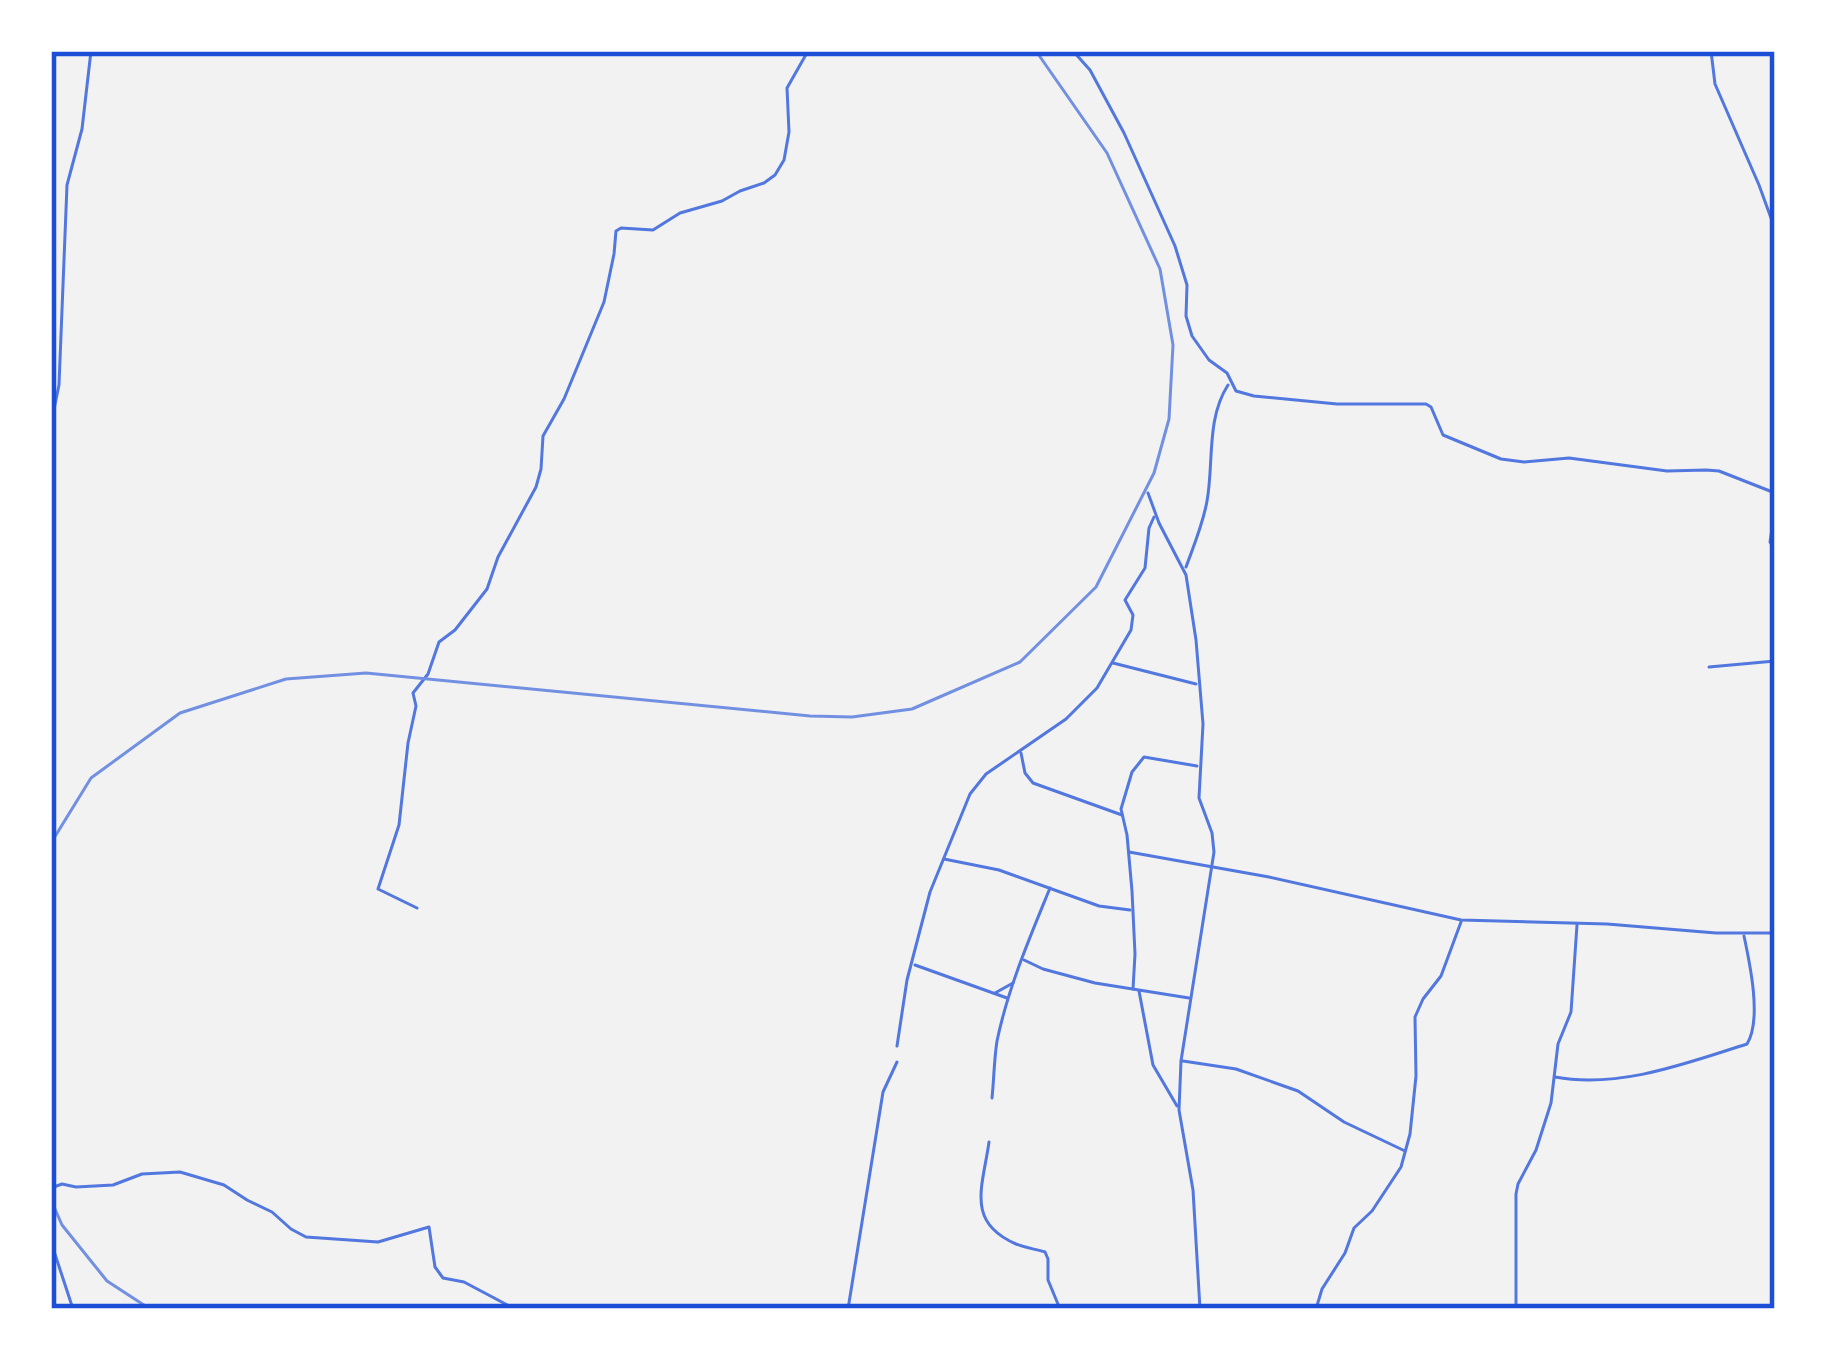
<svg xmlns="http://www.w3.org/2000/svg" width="1826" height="1360" font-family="'Sofia Sans Condensed',sans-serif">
<rect width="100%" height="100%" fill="#f2f2f2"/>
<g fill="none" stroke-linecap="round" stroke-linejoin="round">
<g stroke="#5277de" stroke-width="3">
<polyline points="1073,51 1090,70 1124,133 1175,246 1187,285 1186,316 1192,336 1209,360 1227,373 1236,391 1254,396 1337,404 1426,404 1431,407 1443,435 1501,459 1524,462 1569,458 1667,471 1706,470 1719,471 1775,493"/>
<polyline points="1711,51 1715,84 1759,185 1775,229"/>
<polyline points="51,424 59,385 67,185 82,129 91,51"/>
<polyline points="1148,493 1159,523 1186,575 1196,640 1203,724 1199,798 1212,833 1214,852 1181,1061 1179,1110 1193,1190 1200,1309"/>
<polyline points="1775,510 1770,542 1775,550"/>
<path d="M1186,567C1194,545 1203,524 1207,501C1214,463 1206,419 1228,385"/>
<polyline points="1113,663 1196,684"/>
<polyline points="1709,667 1775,661"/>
<polyline points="1021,753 1025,773 1033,783 1122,815"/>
<polyline points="1129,852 1269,877 1461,920 1607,924 1716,933 1775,933"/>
<polyline points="944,859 999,870 1099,906 1130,910"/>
<polyline points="417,908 378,889 399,825 408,743 416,706 413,693 428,674 439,642 455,630 487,589 498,557 536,487 541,469 543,436 564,399 604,302 614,254 616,231 621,228 653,230 680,213 722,201 740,191 764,183 775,175 784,160 789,132 787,88 808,51"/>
<polyline points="1024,960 1043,969 1095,983 1189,998"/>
<polyline points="915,965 1007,998"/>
<polyline points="1133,989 1135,954 1132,891 1127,835 1121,809 1132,772 1144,757 1197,766"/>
<polyline points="1139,991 1153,1065 1177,1106"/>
<polyline points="995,993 1013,983"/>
<polyline points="897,1046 907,980 930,892 970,794 986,774 1066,719 1097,688 1131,630 1133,615 1125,600 1145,568 1149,528 1154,517"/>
<polyline points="1183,1061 1236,1069 1298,1091 1344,1122 1405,1151"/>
<path d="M1555,1077C1619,1089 1687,1063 1747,1044C1762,1020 1750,964 1744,936"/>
<path d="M992,1098C994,1079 994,1060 997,1041C1008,988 1030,937 1050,888"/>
<path d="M989,1142C983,1186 965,1222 1016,1244C1026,1248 1035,1249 1045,1252L1048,1259V1280L1060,1309"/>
<polyline points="51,1188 62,1184 76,1187 113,1185 142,1174 180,1172 224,1185 247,1200 272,1212 291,1229 306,1237 378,1242 429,1227 435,1267 443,1278 464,1282 515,1309 551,1309"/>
<polyline points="51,1242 73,1309"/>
<polyline points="848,1309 883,1092 897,1062"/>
<polyline points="1316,1309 1322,1289 1345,1253 1354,1228 1372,1211 1401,1167 1410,1134 1416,1076 1415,1017 1423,999 1441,976 1461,922"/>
<polyline points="1516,1309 1516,1194 1518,1184 1536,1150 1551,1103 1558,1044 1571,1012 1577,925"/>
</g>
<g stroke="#7290e2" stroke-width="3">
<polyline points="51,843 91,778 180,713 286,679 366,673 810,716 852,717 912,709 1020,662 1096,587 1154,473 1169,419 1173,345 1160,269 1107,153 1036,51"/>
<polyline points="51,1200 62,1225 107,1281 150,1309"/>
</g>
</g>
<rect width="1826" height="1360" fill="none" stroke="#ffffff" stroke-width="108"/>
<rect x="54" y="54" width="1718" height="1252" fill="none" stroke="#1d4ed8" stroke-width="4.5"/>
</svg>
